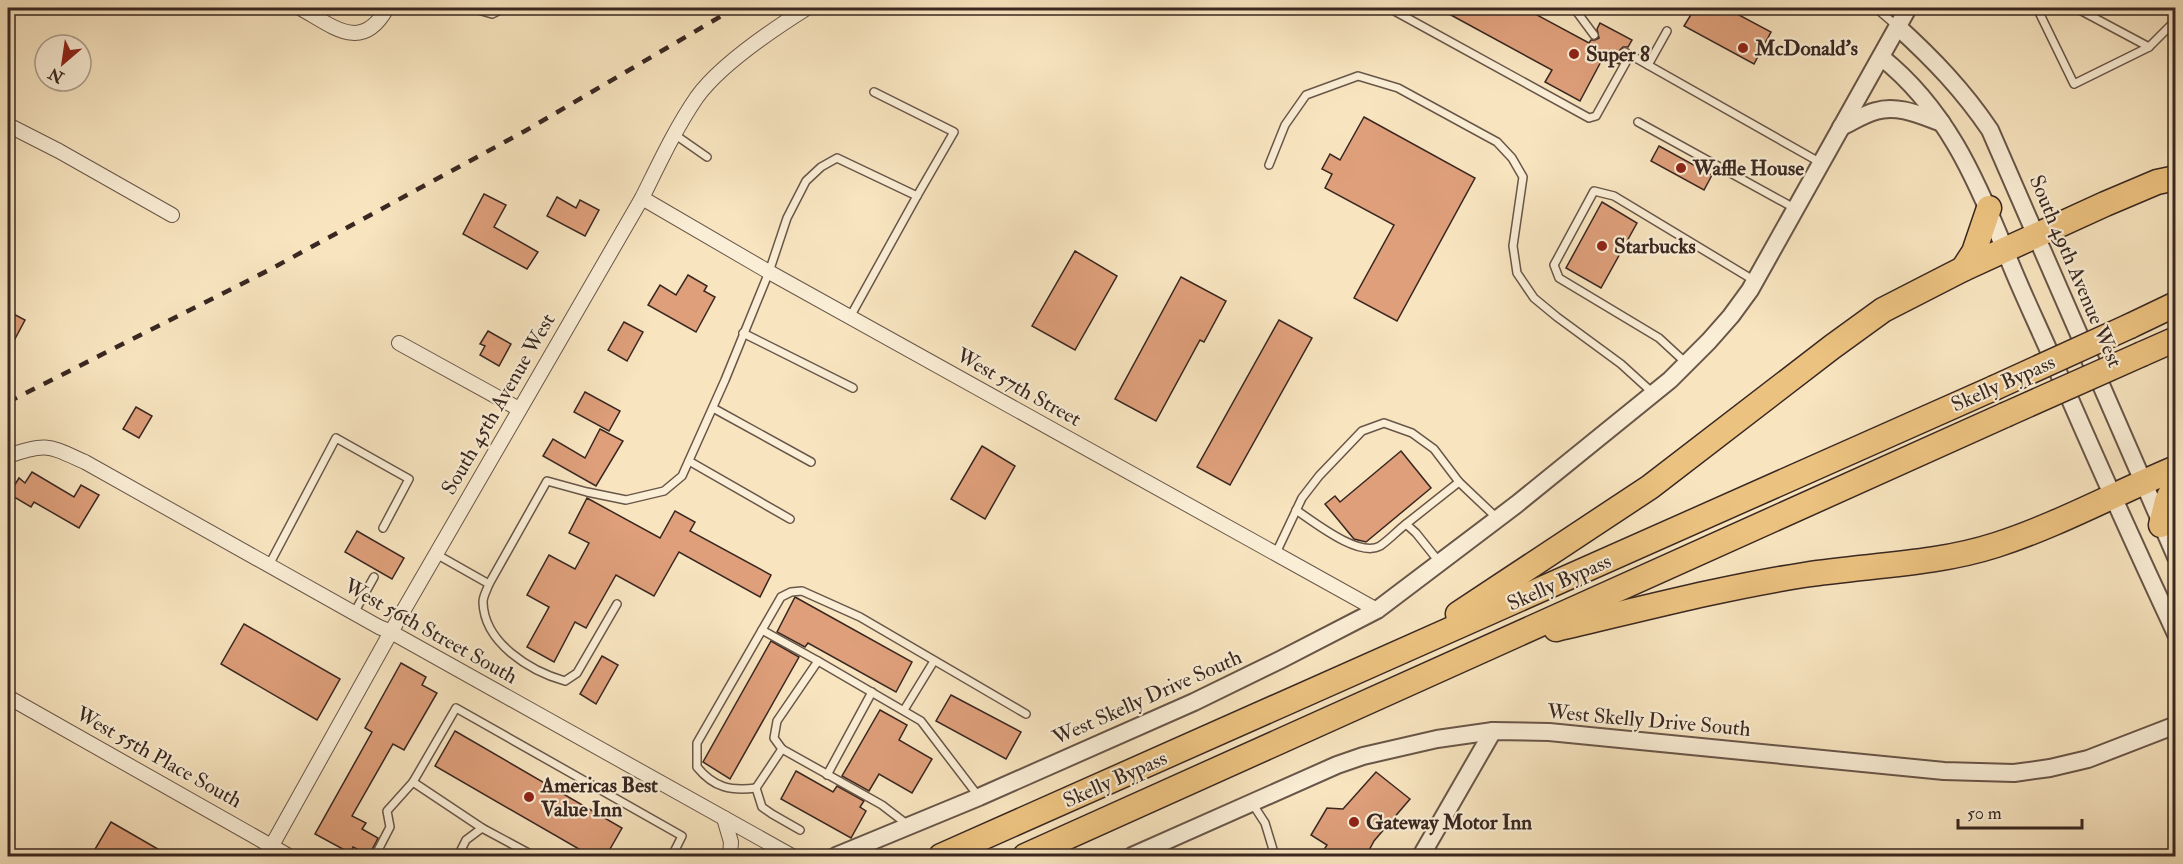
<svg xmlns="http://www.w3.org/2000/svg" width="2183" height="864" font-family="'IM FELL Double Pica',serif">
<rect width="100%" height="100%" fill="#f8e5c0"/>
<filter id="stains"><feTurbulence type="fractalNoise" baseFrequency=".00333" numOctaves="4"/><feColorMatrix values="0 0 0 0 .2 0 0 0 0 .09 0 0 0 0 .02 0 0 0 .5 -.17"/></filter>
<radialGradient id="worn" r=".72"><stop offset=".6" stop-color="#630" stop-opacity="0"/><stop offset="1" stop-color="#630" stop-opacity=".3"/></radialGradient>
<g fill="#de9f7a" stroke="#392721" stroke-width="1.5">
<polygon points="1438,8 1524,8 1589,43 1591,40 1595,40 1599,38 1597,29 1600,23 1632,40 1628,47 1623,47 1620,50 1622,57 1619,64 1604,56 1580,101 1545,82 1552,70"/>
<polygon points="1695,8 1726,8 1771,32 1754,64 1684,26"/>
<polygon points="1364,117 1475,178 1397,321 1354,298 1394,225 1325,188 1332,174 1322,169 1330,154 1340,160"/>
<polygon points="1659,146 1712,175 1704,190 1651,161"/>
<polygon points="484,194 506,205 494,227 538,252 527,269 463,234"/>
<polygon points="557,197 576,208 580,200 599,210 585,236 547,216"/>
<polygon points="1602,202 1637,223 1601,288 1566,268"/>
<polygon points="1075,251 1117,276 1075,350 1032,326"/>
<polygon points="688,275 707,286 704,291 715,297 696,332 648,305 660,285 676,295"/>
<polygon points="1181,277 1226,301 1204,342 1200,340 1156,421 1115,399"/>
<polygon points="8,311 25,320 8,352"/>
<polygon points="1279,320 1312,338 1230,485 1197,467"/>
<polygon points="624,322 643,332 627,361 608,350"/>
<polygon points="488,331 511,344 499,366 480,355 485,346 480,344"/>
<polygon points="585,392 620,411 609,431 574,412"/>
<polygon points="136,407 152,416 139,438 123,429"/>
<polygon points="600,429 623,441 596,486 543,456 553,439 585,458"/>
<polygon points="982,446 1015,466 985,519 951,499"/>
<polygon points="1401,451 1431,488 1366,542 1354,539 1325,504 1335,496 1340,502"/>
<polygon points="32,472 74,497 81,485 99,495 79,528 34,502 31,507 9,494 19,478 25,483"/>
<polygon points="587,498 660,538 675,511 695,522 690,531 771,575 760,597 679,552 654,596 616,575 586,628 575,622 554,662 527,647 549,607 527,595 549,555 575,569 589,543 569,533"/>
<polygon points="357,531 404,558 392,579 345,552"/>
<polygon points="795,597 912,662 896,692 808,643 805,647 777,632"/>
<polygon points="244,624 340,679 317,720 221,664"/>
<polygon points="771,641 799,657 730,779 703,762"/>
<polygon points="602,656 618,665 596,704 580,694"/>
<polygon points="401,663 426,677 422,685 437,693 404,750 393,744 352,816 366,823 362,829 378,838 376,842 369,855 353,847 350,853 315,834 372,732 365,728"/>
<polygon points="951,695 1021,732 1006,759 936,721"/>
<polygon points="880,710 907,725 899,740 932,759 912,793 879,774 869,791 842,776"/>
<polygon points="455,731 622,828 606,856 591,856 435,766"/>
<polygon points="796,771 833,792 837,786 864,801 860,807 866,811 851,838 781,799"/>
<polygon points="1376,772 1410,799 1374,841 1366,856 1320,856 1327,845 1311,835 1327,808 1343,809"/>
<polygon points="111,822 170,856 91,856"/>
</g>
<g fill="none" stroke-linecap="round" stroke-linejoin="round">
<g stroke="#695649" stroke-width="10">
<g id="service">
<polyline points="471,8 492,14 504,8"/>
<polyline points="1389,8 1589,118 1596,116 1630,55"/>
<polyline points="1574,8 1594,35"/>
<polyline points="1876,8 1898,27"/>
<polyline points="2037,8 2074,84 2149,47 2176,20"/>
<polyline points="2076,8 2149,47"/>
<polyline points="1625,52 1821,163"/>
<polyline points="1648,65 1667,31"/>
<polyline points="1638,122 1796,209"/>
<polyline points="674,134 707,157"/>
<polyline points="1269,165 1285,125 1306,95 1358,76 1398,88 1497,142 1512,158 1523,177 1513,246 1517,273 1534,298 1557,317 1621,364 1654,394"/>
<polyline points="850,317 917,196"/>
<polyline points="743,333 853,388"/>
<polyline points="1685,362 1659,338 1559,278 1554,265 1594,191 1614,196 1755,281"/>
<polyline points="713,408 811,462"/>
<polyline points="689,461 790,519"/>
<path d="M1296,510C1314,522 1359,558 1380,546C1389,540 1397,531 1406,524"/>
<polyline points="1276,553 1302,498 1319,476 1362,431 1384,423 1412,433 1434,449 1459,482 1498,519"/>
<path d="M436,554L489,584C487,590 483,596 483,602C484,643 530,671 565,681L577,673L617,604"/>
<polyline points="1440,563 1416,533 1406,524 1459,482"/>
<polyline points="269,565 336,438 409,479 383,528"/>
<polyline points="489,584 547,481 587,492 626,500 664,491 682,476 725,380 769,272 787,218 806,181 821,167 837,158 917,196 954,132 874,92"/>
<polyline points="354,613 374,577"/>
<polyline points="762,630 818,661"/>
<polyline points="904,710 934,661"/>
<polyline points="782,749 756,788 762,807 772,814 800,830"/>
<polyline points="827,775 872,692"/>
<path d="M756,788C731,791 714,788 697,767V743L781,597L791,592L802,591L860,617L1026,714"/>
<polyline points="1252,803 1265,823 1275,856"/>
<polyline points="908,825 882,805 782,749 774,738 777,721 818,661 921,721 979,797"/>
<polyline points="482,828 413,782 456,708 682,836 673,854 664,856"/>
<polyline points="375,856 390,827 387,811 413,782"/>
<polyline points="458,856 466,840 482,828 534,856"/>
</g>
</g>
<g stroke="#695649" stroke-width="16">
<g id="minor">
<path d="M300,8C334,27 362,53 387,8"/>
<polyline points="8,125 59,151 172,215"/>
<polyline points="642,198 769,272 1377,610"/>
<polyline points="399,343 519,409"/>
<path d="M8,456C47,442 49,446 85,462L379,627L391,632L792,856"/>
<polyline points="8,697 289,856"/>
<polyline points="724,818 731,842 730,856"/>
<path d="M266,856L391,632L642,198C659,164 675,129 697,97C721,64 772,30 807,8"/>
</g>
</g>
<g stroke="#695649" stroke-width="20">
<g id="tertiary">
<path d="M1898,27C1933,59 1963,90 1990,130L2176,557"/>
<path d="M1881,57C1945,108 1975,176 2005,250C2018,284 2034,317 2049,351C2090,446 2132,540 2176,634"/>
<path d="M1841,127C1852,122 1864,114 1876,111C1898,104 1922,116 1942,123"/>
<polyline points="836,856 979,797 1194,702 1280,660 1377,610 1517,504 1670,380 1709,341 1731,316 1750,290 1908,8"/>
<polyline points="1132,856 1337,765 1363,756 1437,739 1493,731 1549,732 1944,771 2014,773 2050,768 2088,759 2176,725"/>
<polyline points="1421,856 1493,731"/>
</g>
</g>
<g stroke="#392721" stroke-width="27">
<g id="motorway">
<polyline points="1963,269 1974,252 1989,208"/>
<polyline points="2130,326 2176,304"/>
<polyline points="2142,354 2176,339"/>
<polyline points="2161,525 2167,501 2176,482"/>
<polyline points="1458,614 1650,487 1832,347 1883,310 1963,269 2105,204 2157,182 2176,178"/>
<path d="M1556,629C1638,610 1720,588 1804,575C1868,565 1934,565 1996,545C2058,525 2116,493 2176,468"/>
<polyline points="941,856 1994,388"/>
<polyline points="1025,856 2005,415"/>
</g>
</g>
<use href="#service" stroke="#faeed6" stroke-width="7"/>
<use href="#minor" stroke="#faeed6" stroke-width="14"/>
<use href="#tertiary" stroke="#faeed6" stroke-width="16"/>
<use href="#motorway" stroke="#ecc280" stroke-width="24"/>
<polyline stroke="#392721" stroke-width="4.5" stroke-dasharray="10 10" stroke-linecap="butt" points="8,402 269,270 525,131 735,8"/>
<g stroke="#392721" stroke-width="27" stroke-linecap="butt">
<g id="motorway-bridge">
<polyline points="1994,388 2130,326"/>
<polyline points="2005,415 2142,354"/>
</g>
</g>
<use href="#motorway-bridge" stroke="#ecc280" stroke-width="24"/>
</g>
<g fill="#8f2418" stroke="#faeed6" stroke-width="2">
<circle cx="1743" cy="48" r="6"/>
<circle cx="1574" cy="54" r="6"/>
<circle cx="1681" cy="168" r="6"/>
<circle cx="1602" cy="246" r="6"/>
<circle cx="529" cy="797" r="6"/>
<circle cx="1354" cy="822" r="6"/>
</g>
<g text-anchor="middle" stroke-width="4.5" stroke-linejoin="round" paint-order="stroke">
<g font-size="21" font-weight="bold" fill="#392721" stroke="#faeed6" text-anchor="start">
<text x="1755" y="55">McDonald's</text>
<text x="1586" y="61">Super 8</text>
<text x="1693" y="175">Waffle House</text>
<text x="1614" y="253">Starbucks</text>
<text x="541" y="792">Americas Best<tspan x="541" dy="24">Value Inn</tspan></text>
<text x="1366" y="829">Gateway Motor Inn</text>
</g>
<g font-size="21" fill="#392721" stroke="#faeed6">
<text transform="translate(2076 271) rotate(67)" y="7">South 49th Avenue West</text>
<text transform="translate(2003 383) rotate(-24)" y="7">Skelly Bypass</text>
<text transform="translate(1019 387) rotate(29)" y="7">West 57th Street</text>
<text transform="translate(498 404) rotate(-60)" y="7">South 45th Avenue West</text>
<text transform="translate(1559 582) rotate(-24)" y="7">Skelly Bypass</text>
<text transform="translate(431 631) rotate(29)" y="7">West 56th Street South</text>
<text transform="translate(1147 697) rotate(-24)" y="7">West Skelly Drive South</text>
<text transform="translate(1649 720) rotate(5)" y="7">West Skelly Drive South</text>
<text transform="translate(159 757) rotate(29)" y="7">West 55th Place South</text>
<text transform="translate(1115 779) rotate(-24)" y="7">Skelly Bypass</text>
</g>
</g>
<rect width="2183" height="864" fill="none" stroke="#f8e5c0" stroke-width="30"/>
<rect x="9" y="9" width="2165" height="846" fill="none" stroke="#392721" stroke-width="3"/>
<rect x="15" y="15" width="2153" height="834" fill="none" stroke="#392721" stroke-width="1.5"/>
<g transform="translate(63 63) rotate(209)"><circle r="28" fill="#faeed6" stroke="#ad9e8e" stroke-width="1.5"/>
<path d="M0-4.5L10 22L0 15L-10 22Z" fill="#8f2418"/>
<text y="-9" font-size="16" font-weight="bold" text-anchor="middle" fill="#392721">N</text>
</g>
<path d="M1958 819v9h124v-9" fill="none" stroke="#392721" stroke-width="3"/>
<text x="1967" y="819" font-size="18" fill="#392721" stroke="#faeed6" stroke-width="4.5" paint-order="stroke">50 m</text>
<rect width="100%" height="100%" filter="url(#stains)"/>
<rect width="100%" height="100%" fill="url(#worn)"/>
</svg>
